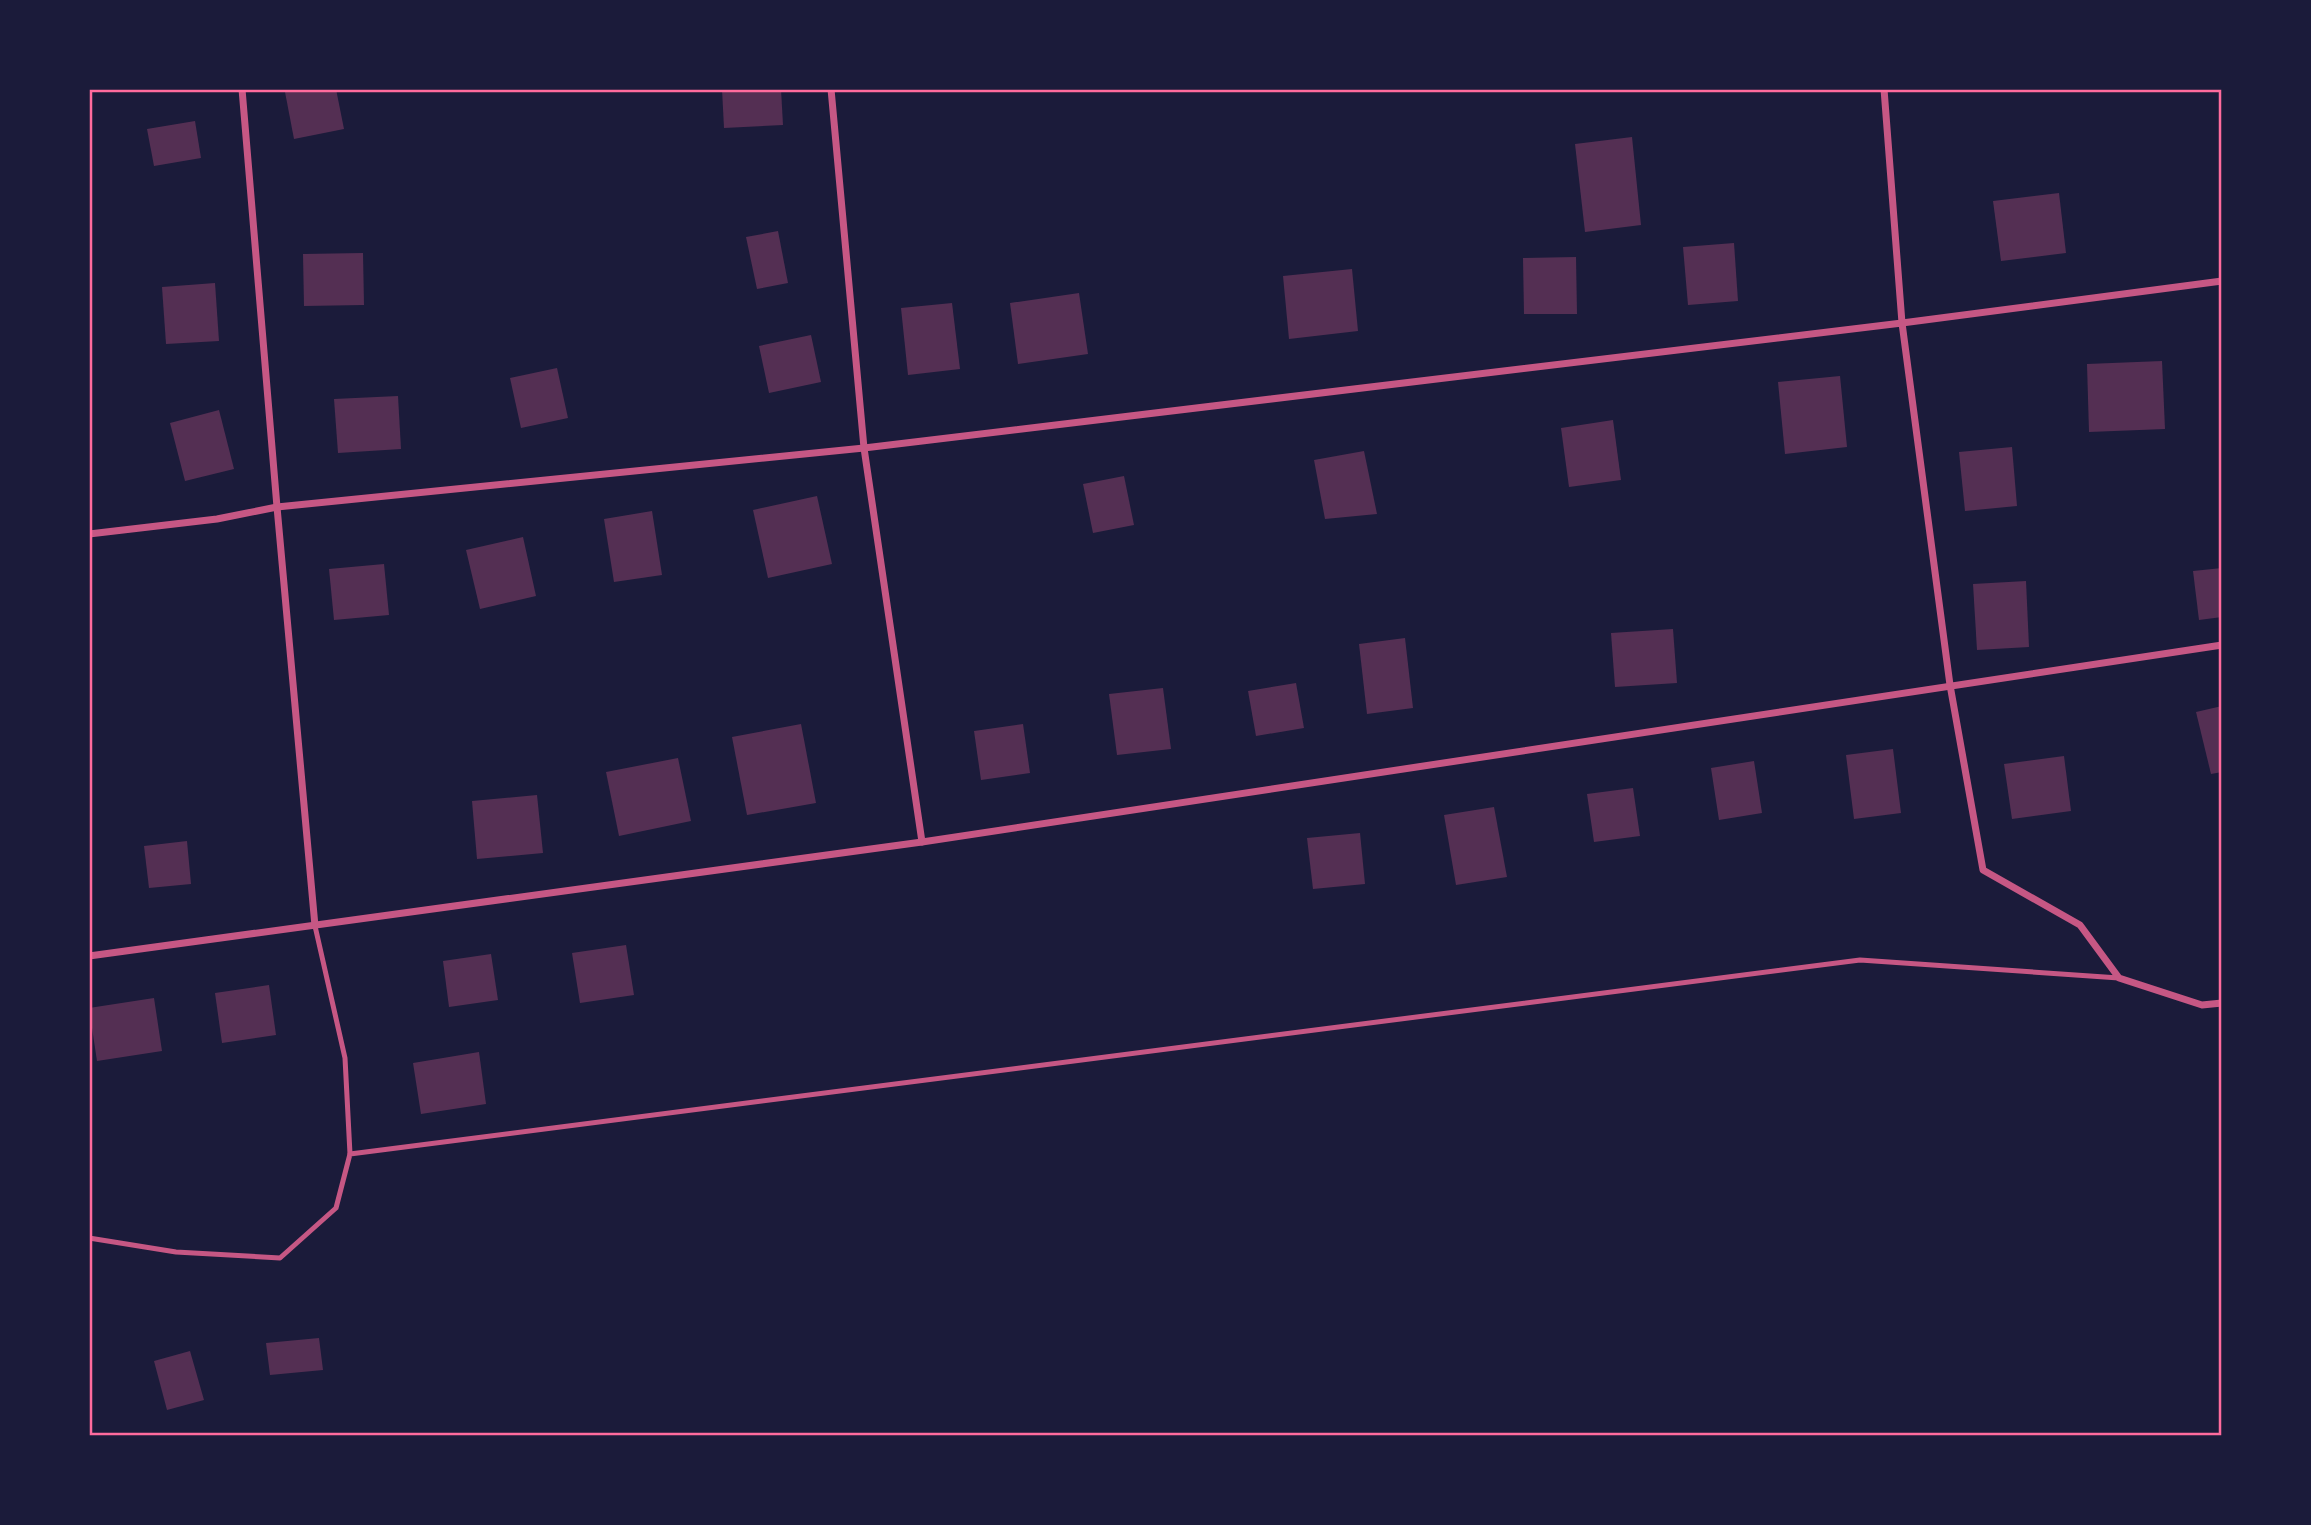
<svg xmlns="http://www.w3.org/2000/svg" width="2311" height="1525" font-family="Roboto,sans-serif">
<rect width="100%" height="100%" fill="#1b1b3a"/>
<g fill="#542f53">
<polygon points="299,89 336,89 344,129 294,139 285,92"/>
<polygon points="722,89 781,89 783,125 724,128"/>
<polygon points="195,121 201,158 154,166 147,129"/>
<polygon points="1632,137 1641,225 1585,232 1575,144"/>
<polygon points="2059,193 2066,253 2001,261 1993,201"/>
<polygon points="778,231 788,283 757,289 746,237"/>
<polygon points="1734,243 1738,301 1688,305 1683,247"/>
<polygon points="363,253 364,305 304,306 303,254"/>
<polygon points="1576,257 1577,314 1524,314 1523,258"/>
<polygon points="1352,269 1358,331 1289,339 1283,276"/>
<polygon points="215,283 219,341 166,344 162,287"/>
<polygon points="1079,293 1088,354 1018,364 1010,303"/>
<polygon points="952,303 960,369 908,375 901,308"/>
<polygon points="811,335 821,382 769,393 759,346"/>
<polygon points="2162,361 2165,429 2089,432 2087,364"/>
<polygon points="557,368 568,418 521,428 510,378"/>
<polygon points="1840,376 1847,447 1785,454 1778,382"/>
<polygon points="398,396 401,449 338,453 334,399"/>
<polygon points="219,410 234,469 185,481 170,423"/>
<polygon points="1613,420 1621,480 1569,487 1561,428"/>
<polygon points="2012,447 2017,506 1965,511 1959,452"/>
<polygon points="1364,451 1377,514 1325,519 1314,460"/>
<polygon points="1124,476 1134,525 1093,533 1083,484"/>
<polygon points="817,496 832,564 768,578 753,510"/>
<polygon points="652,511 662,575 614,582 604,519"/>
<polygon points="523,537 536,596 480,609 466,550"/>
<polygon points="384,564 389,615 334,620 329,569"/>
<polygon points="2222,568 2222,617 2199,620 2193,571"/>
<polygon points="2026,581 2029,647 1977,650 1973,584"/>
<polygon points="1673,629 1677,683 1615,687 1611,633"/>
<polygon points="1405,638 1413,708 1367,714 1359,644"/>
<polygon points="1296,683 1304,728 1256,736 1248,691"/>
<polygon points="1163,688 1171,749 1117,755 1109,694"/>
<polygon points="2222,706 2222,772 2211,774 2196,712"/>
<polygon points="801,724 816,803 747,815 732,737"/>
<polygon points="1023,724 1030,773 981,780 974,731"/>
<polygon points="1893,749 1901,813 1854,819 1846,755"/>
<polygon points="2064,756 2071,811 2012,819 2004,764"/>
<polygon points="678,758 691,821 619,836 606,772"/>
<polygon points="1754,761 1762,813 1719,820 1711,768"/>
<polygon points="1633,788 1640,836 1594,842 1587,794"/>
<polygon points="537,795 543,853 477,859 472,801"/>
<polygon points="1494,807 1507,877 1456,885 1444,815"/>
<polygon points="1360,833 1365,884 1313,889 1307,838"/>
<polygon points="187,841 191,884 149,888 144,846"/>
<polygon points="626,945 634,995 580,1003 572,953"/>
<polygon points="491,954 498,1000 449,1007 443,961"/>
<polygon points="269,985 276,1035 222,1043 215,993"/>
<polygon points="154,998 162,1051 97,1061 89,1008"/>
<polygon points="479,1052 486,1104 421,1114 413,1063"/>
<polygon points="319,1338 323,1370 270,1375 266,1343"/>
<polygon points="190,1351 204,1400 167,1410 154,1361"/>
</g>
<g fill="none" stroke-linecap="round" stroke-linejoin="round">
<g stroke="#c65784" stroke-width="5">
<polyline points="315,926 345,1058 350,1154"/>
<polyline points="89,1238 176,1252 280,1258 336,1208 350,1154 1860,960 2119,978"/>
</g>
<g stroke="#c65784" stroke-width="7">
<polyline points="242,89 277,507 315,926"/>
<polyline points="831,89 864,448 922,842"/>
<polyline points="1884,89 1902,323 1950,685 1983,870 2080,925 2119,978 2202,1005 2222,1003"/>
<polyline points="89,534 217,519 277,507 864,448 1902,323 2222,281"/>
<polyline points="89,956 922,842 2222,645"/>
</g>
</g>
<rect width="2311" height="1525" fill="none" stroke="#1b1b3a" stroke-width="182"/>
<rect x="91" y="91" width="2129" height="1343" fill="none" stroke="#ff6b9d" stroke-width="2.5"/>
</svg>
